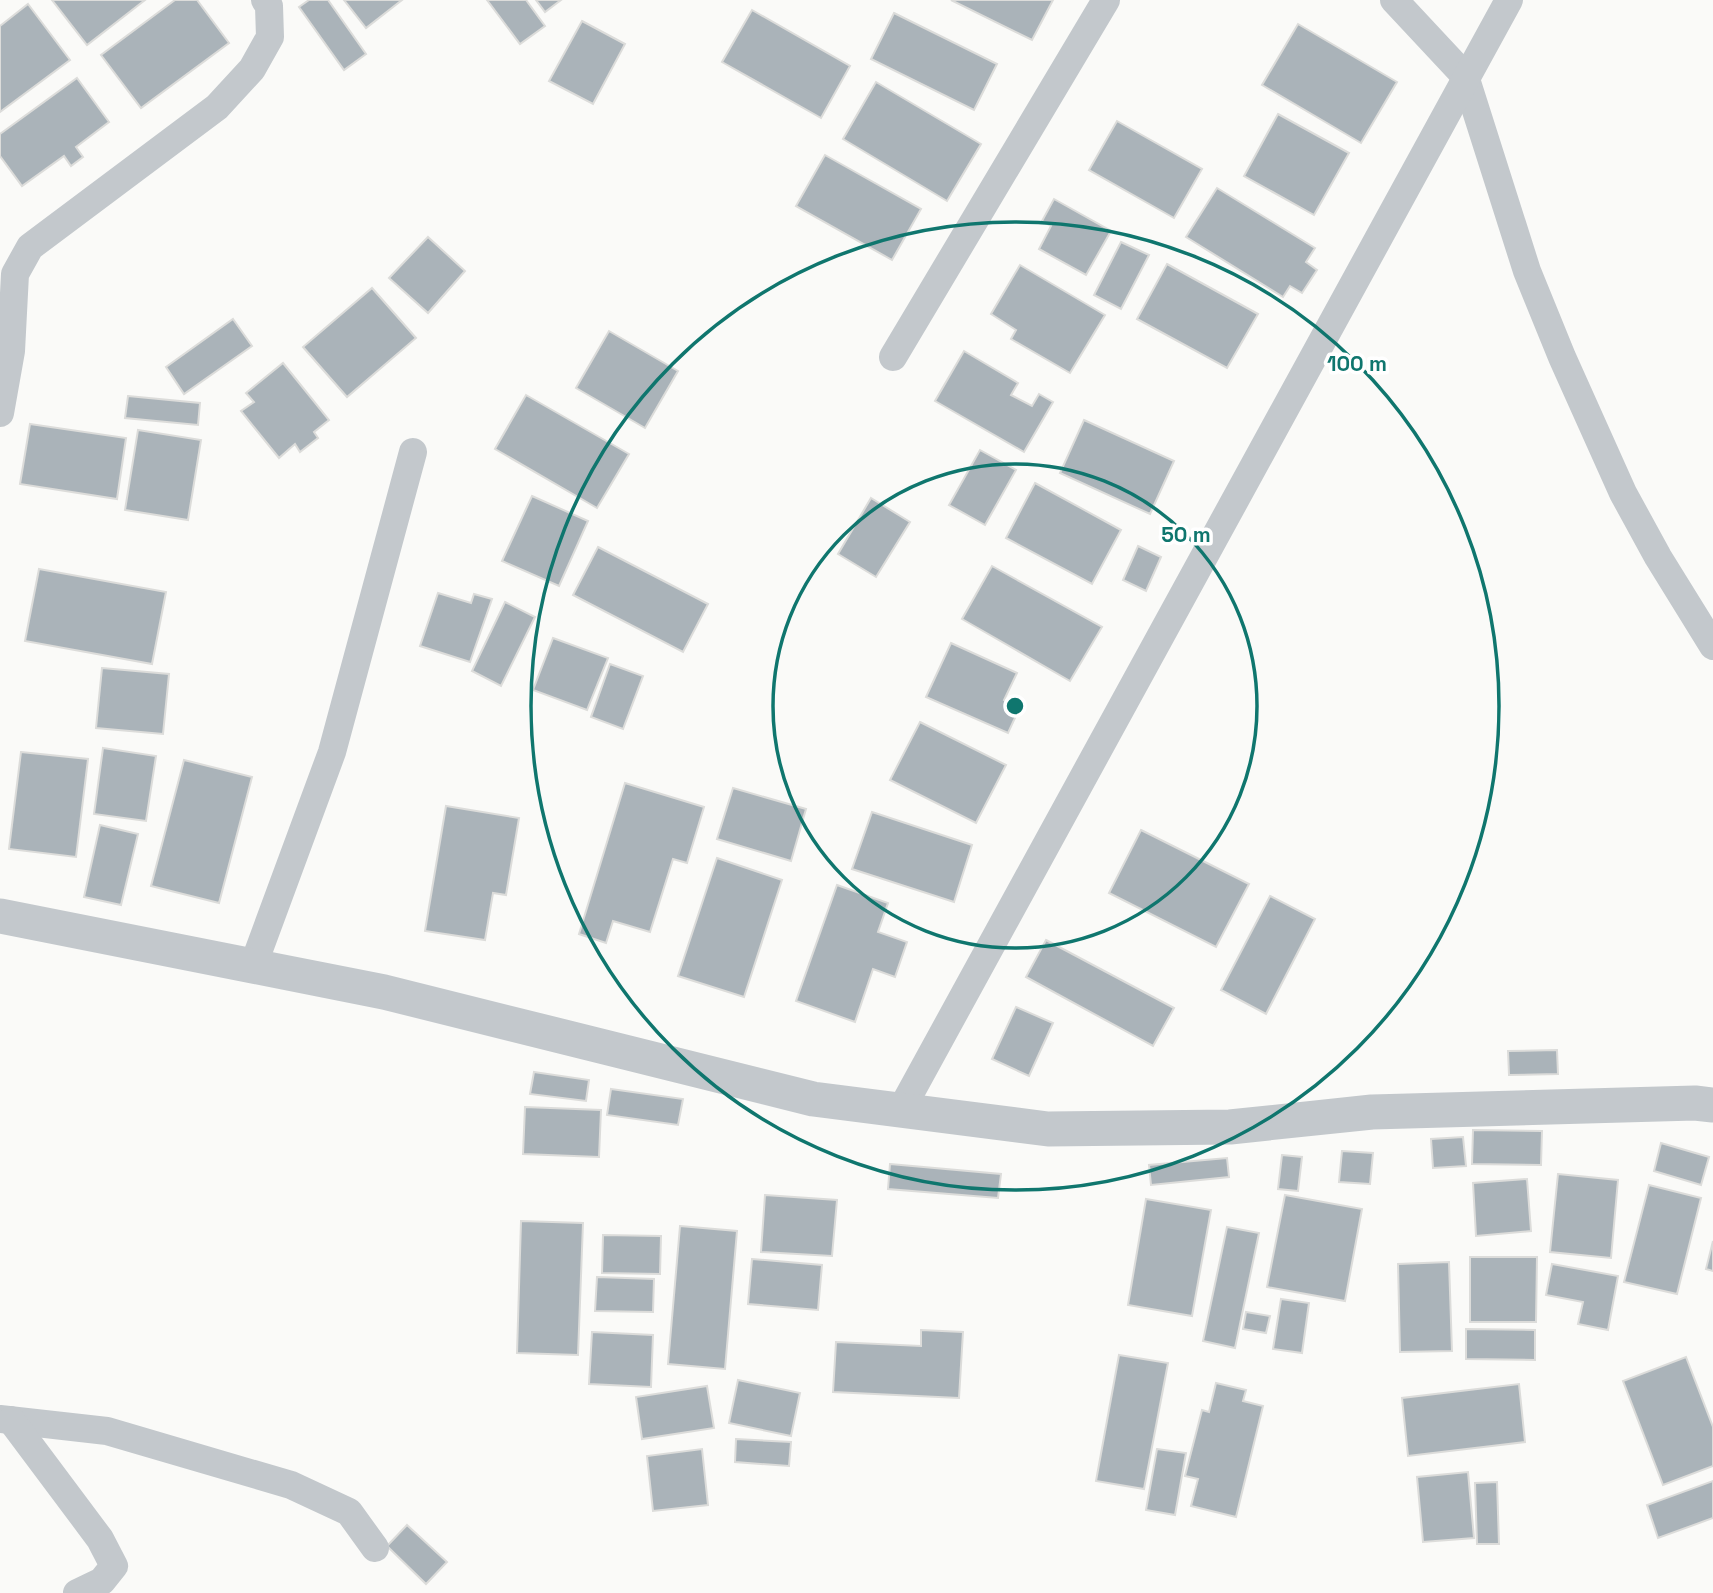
<svg xmlns="http://www.w3.org/2000/svg" width="1713" height="1593" font-family="'Space Grotesk',sans-serif">
<rect width="100%" height="100%" fill="#fafaf8"/>
<g fill="#aab3b9" stroke="#dcdcda" stroke-width="2">
<polygon points="52,0 145,0 87,45"/>
<polygon points="175,0 197,0 229,43 141,108 101,55"/>
<polygon points="309,0 328,0 366,54 344,70 299,7"/>
<polygon points="344,0 402,0 366,28"/>
<polygon points="487,0 526,0 545,26 520,44"/>
<polygon points="536,0 561,0 545,12"/>
<polygon points="951,0 1053,0 1032,40"/>
<polygon points="28,4 70,60 0,112 0,26"/>
<polygon points="752,10 850,66 821,118 722,62"/>
<polygon points="894,13 997,64 974,110 871,59"/>
<polygon points="582,21 625,44 593,104 549,81"/>
<polygon points="1298,24 1397,82 1361,143 1262,85"/>
<polygon points="77,78 109,122 76,147 83,157 71,166 64,156 22,186 0,156 0,134"/>
<polygon points="876,82 981,144 947,201 843,139"/>
<polygon points="1278,114 1349,153 1314,215 1244,176"/>
<polygon points="1117,121 1202,169 1174,218 1089,170"/>
<polygon points="825,155 921,209 892,260 796,206"/>
<polygon points="1217,188 1315,248 1306,262 1317,270 1302,293 1290,286 1283,297 1186,237"/>
<polygon points="1054,199 1111,231 1086,275 1039,249 1051,226 1042,221"/>
<polygon points="428,237 465,271 428,313 389,278"/>
<polygon points="1121,242 1149,255 1121,309 1094,295"/>
<polygon points="1167,264 1258,314 1227,368 1137,319"/>
<polygon points="1020,265 1105,315 1070,373 1011,339 1016,330 991,314"/>
<polygon points="372,288 416,338 347,397 303,347"/>
<polygon points="233,319 252,346 184,394 166,367"/>
<polygon points="609,331 678,371 645,428 576,388"/>
<polygon points="964,351 1018,383 1011,395 1032,406 1039,394 1053,402 1024,452 935,401"/>
<polygon points="283,363 329,420 314,432 318,438 300,452 295,444 279,458 241,411 254,402 246,393"/>
<polygon points="526,395 629,454 597,508 495,449"/>
<polygon points="128,396 200,403 198,425 125,418"/>
<polygon points="1084,420 1174,461 1150,514 1060,473"/>
<polygon points="30,424 126,438 117,499 20,484"/>
<polygon points="138,430 201,440 188,520 125,510"/>
<polygon points="980,450 1016,470 985,525 949,505"/>
<polygon points="1035,483 1121,530 1092,584 1006,538"/>
<polygon points="532,496 588,521 559,586 502,561"/>
<polygon points="871,498 910,522 876,577 838,554"/>
<polygon points="1138,546 1161,557 1146,591 1123,580"/>
<polygon points="598,547 708,604 683,652 573,595"/>
<polygon points="992,566 1102,627 1070,681 962,619"/>
<polygon points="39,569 166,592 152,664 25,641"/>
<polygon points="438,593 471,603 474,594 492,599 470,662 420,646"/>
<polygon points="505,602 535,617 501,686 472,671"/>
<polygon points="553,638 608,658 587,710 533,690"/>
<polygon points="951,643 1017,673 1004,700 1020,707 1008,733 926,697"/>
<polygon points="610,664 643,676 623,729 591,717"/>
<polygon points="102,668 169,674 163,734 96,728"/>
<polygon points="920,722 1006,765 976,823 890,780"/>
<polygon points="103,748 156,756 146,821 94,814"/>
<polygon points="21,752 88,759 76,857 9,849"/>
<polygon points="184,760 252,777 219,903 151,886"/>
<polygon points="625,783 704,807 687,863 673,859 650,932 613,921 606,943 579,934"/>
<polygon points="733,788 806,809 791,861 717,839"/>
<polygon points="446,806 519,818 506,895 493,893 485,940 425,931"/>
<polygon points="872,812 972,845 954,902 852,869"/>
<polygon points="100,825 138,834 121,905 84,897"/>
<polygon points="1141,830 1249,884 1216,947 1109,893"/>
<polygon points="717,858 782,880 744,997 678,976"/>
<polygon points="837,885 888,903 878,932 907,942 895,977 873,969 855,1022 796,1001"/>
<polygon points="1270,896 1315,919 1266,1014 1221,990"/>
<polygon points="1046,940 1174,1008 1153,1046 1026,977"/>
<polygon points="1016,1007 1053,1023 1029,1076 992,1059"/>
<polygon points="1557,1050 1558,1074 1509,1075 1508,1051"/>
<polygon points="534,1072 589,1080 586,1101 530,1094"/>
<polygon points="611,1089 683,1099 678,1125 607,1115"/>
<polygon points="525,1107 601,1110 599,1157 523,1154"/>
<polygon points="1473,1130 1542,1131 1541,1165 1472,1164"/>
<polygon points="1463,1137 1466,1166 1433,1168 1431,1139"/>
<polygon points="1661,1143 1709,1157 1701,1185 1654,1171"/>
<polygon points="1342,1151 1373,1153 1370,1184 1339,1182"/>
<polygon points="1282,1155 1302,1157 1298,1191 1278,1189"/>
<polygon points="1227,1158 1229,1177 1151,1185 1149,1165"/>
<polygon points="890,1164 1001,1174 998,1198 888,1189"/>
<polygon points="1558,1174 1618,1180 1611,1258 1550,1252"/>
<polygon points="1527,1179 1531,1231 1476,1236 1473,1183"/>
<polygon points="1649,1185 1701,1198 1677,1294 1624,1282"/>
<polygon points="765,1195 837,1200 832,1256 761,1252"/>
<polygon points="1285,1195 1362,1209 1345,1301 1267,1287"/>
<polygon points="1146,1199 1211,1210 1192,1316 1128,1305"/>
<polygon points="521,1221 583,1223 578,1355 517,1353"/>
<polygon points="680,1226 737,1231 725,1369 668,1364"/>
<polygon points="1227,1227 1259,1233 1235,1348 1203,1341"/>
<polygon points="603,1235 661,1236 660,1274 602,1273"/>
<polygon points="1713,1241 1713,1271 1706,1269"/>
<polygon points="1470,1257 1537,1257 1536,1322 1470,1322"/>
<polygon points="752,1259 822,1265 818,1310 748,1304"/>
<polygon points="1449,1262 1452,1351 1400,1352 1398,1264"/>
<polygon points="1552,1264 1618,1276 1608,1330 1578,1324 1583,1302 1546,1295"/>
<polygon points="597,1277 654,1279 653,1312 595,1311"/>
<polygon points="1281,1299 1309,1303 1302,1353 1273,1349"/>
<polygon points="1246,1312 1270,1316 1266,1333 1243,1329"/>
<polygon points="1466,1329 1535,1330 1535,1360 1466,1359"/>
<polygon points="921,1330 963,1332 959,1398 833,1392 836,1342 921,1346"/>
<polygon points="592,1332 653,1335 651,1387 589,1384"/>
<polygon points="1119,1355 1168,1363 1144,1489 1096,1481"/>
<polygon points="1686,1357 1713,1427 1713,1466 1663,1485 1623,1381"/>
<polygon points="738,1380 800,1393 791,1436 729,1423"/>
<polygon points="1216,1383 1246,1390 1243,1401 1263,1406 1236,1517 1191,1506 1198,1479 1185,1476 1202,1410 1209,1412"/>
<polygon points="1519,1384 1525,1442 1408,1456 1402,1398"/>
<polygon points="707,1386 714,1428 642,1439 636,1397"/>
<polygon points="736,1439 791,1442 789,1466 735,1462"/>
<polygon points="702,1449 708,1505 653,1511 647,1456"/>
<polygon points="1157,1449 1186,1453 1175,1515 1146,1510"/>
<polygon points="1468,1472 1474,1538 1423,1542 1417,1477"/>
<polygon points="1713,1481 1713,1518 1658,1538 1647,1505"/>
<polygon points="1497,1482 1499,1544 1477,1544 1475,1483"/>
<polygon points="407,1525 447,1562 426,1584 387,1546"/>
</g>
<g fill="none" stroke-linecap="round" stroke-linejoin="round">
<g stroke="#c3c8cc" stroke-width="28">
<polyline points="1394,0 1465,76 1527,271 1562,357 1623,493 1658,557 1713,646"/>
<polyline points="893,357 1106,0"/>
<polyline points="0,413 11,351 15,274 30,247 217,107 252,69 270,37 269,6 265,0"/>
<polyline points="253,966 332,752 413,452"/>
<polyline points="901,1110 1509,0"/>
<polyline points="0,1419 107,1431 291,1485 349,1512 375,1548"/>
<polyline points="11,1420 100,1539 114,1566 102,1581 77,1593"/>
</g>
<polyline stroke="#c3c8cc" stroke-width="35" points="0,916 384,992 813,1099 1048,1129 1230,1127 1372,1112 1695,1103 1713,1105"/>
</g>
<g fill="none" stroke="#0f766e" stroke-width="3.5">
<circle cx="1015" cy="706" r="242"/>
<circle cx="1015" cy="706" r="484"/>
</g>
<circle cx="1015" cy="706" r="10" fill="#0f766e" stroke="#fff" stroke-width="3.5"/>
<g font-size="21" text-anchor="middle" font-weight="bold" fill="#0f766e" stroke="#fff" stroke-width="7" stroke-linejoin="round" paint-order="stroke">
<text x="1357" y="371">100 m</text>
<text x="1186" y="542">50 m</text>
</g>
</svg>
